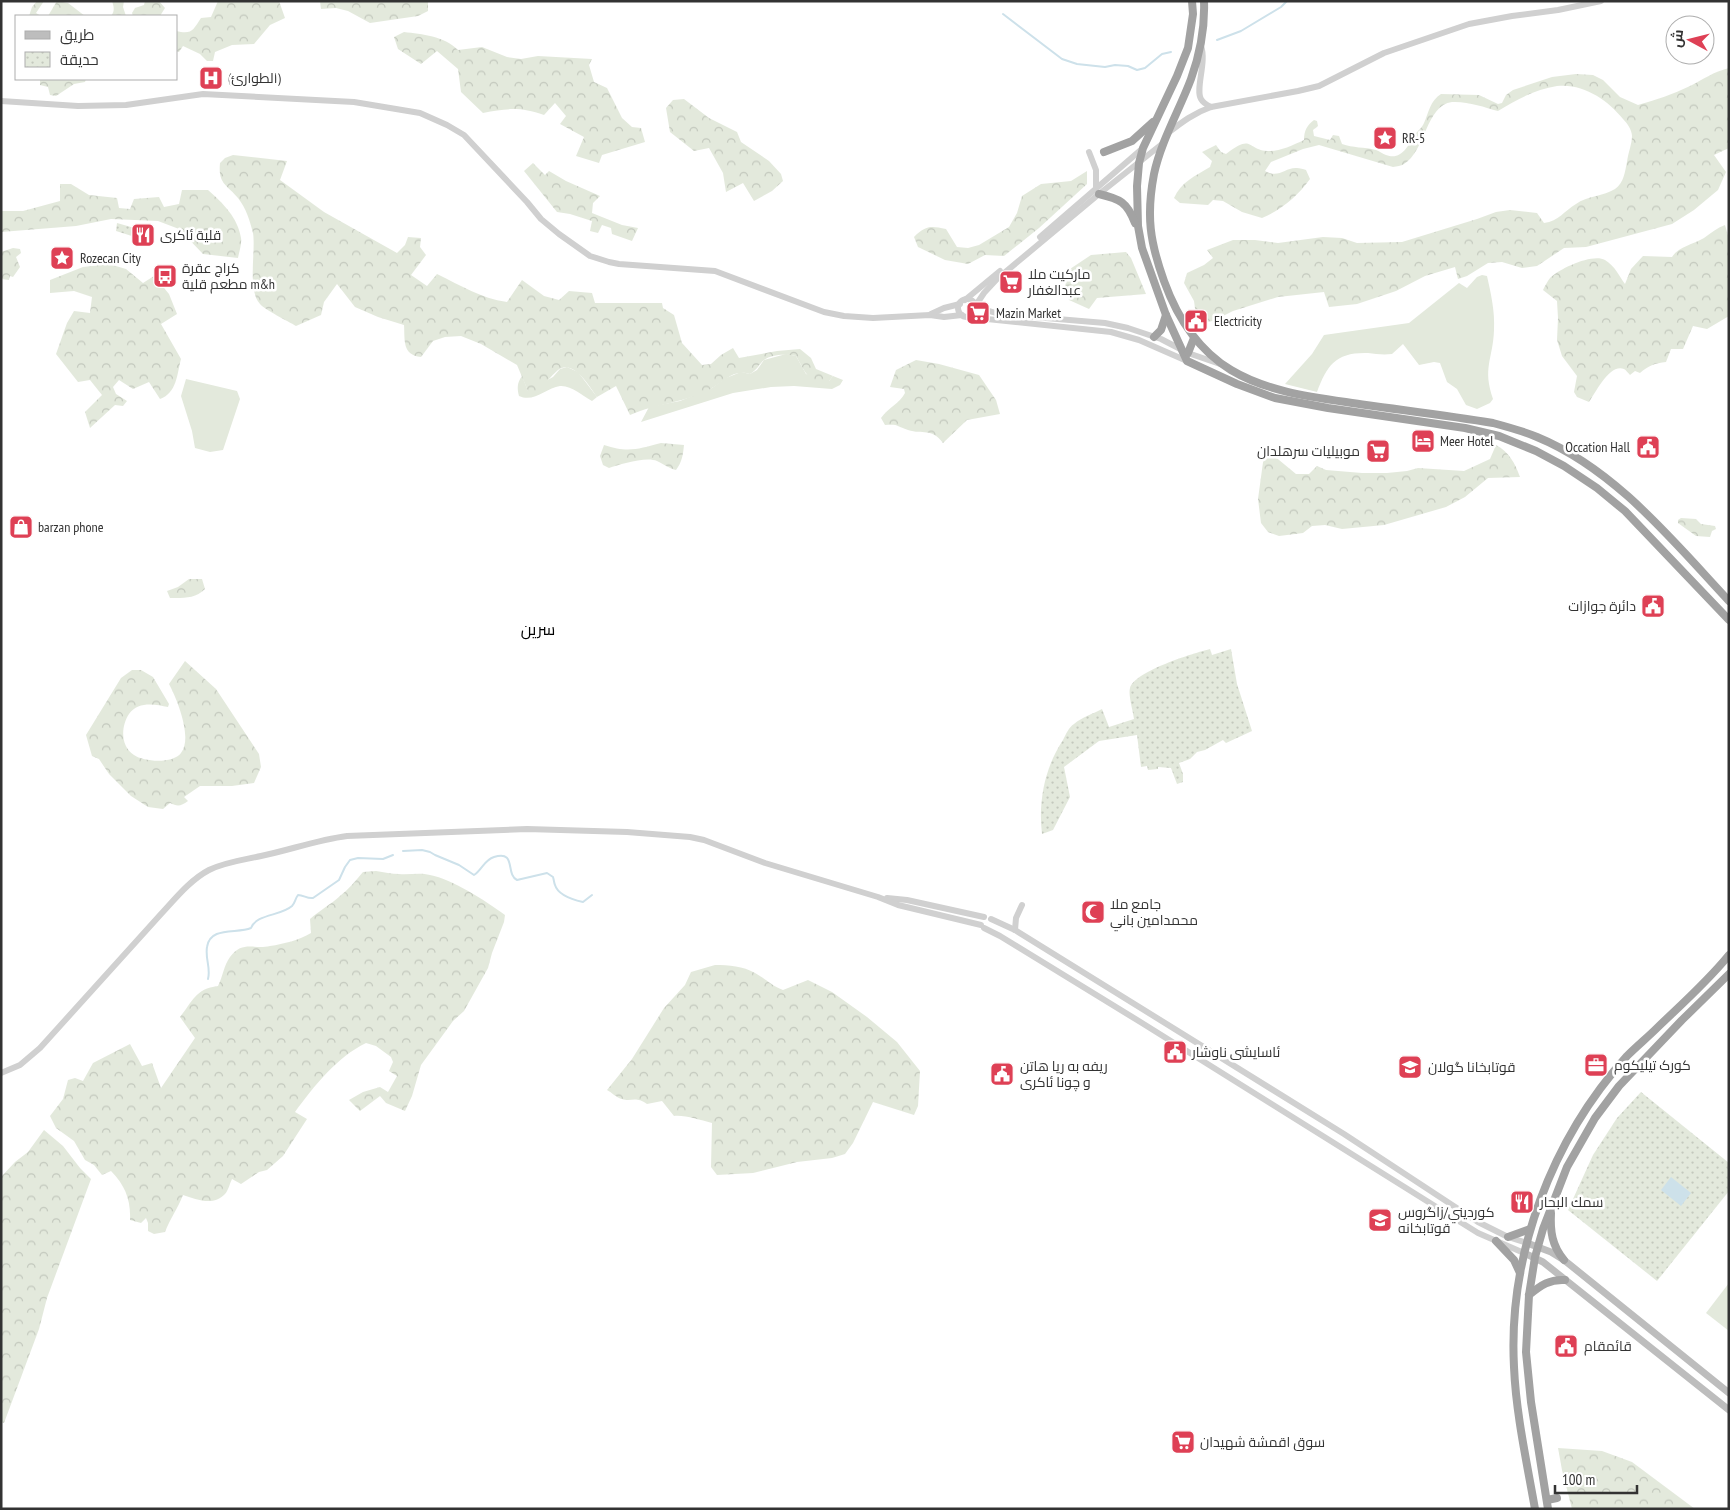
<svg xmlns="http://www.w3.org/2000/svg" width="1730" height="1510" font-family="'PT Sans Narrow',Cairo,sans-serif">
<defs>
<pattern id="forest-crowns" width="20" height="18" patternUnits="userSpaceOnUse" patternTransform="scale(1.25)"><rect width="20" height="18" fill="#e3e9dc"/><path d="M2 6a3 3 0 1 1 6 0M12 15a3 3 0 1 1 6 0" fill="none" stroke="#c3c8bd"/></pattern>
<pattern id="park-dots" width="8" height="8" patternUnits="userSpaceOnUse" patternTransform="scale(1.25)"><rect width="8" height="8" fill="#e3e9dc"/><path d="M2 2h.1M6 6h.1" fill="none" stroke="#c3c8bd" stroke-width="1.8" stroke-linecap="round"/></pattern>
</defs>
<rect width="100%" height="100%" fill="#fff"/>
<g fill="#e3e9dc">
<path d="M1482,275L1487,276C1491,294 1495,311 1494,330C1493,359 1482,368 1493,399L1490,403L1477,409L1466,405L1457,389L1447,382L1440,363L1434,362L1419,365L1403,344L1392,354C1383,355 1376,354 1368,353C1336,352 1327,365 1317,392L1285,384L1312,354L1324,335L1409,323L1459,283L1467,288L1477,277Z"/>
<polygon points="786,354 796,356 806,374 829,381 833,376 843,380 840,385 832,389 794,386 771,387 733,393 641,422 649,407 680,401 712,388 726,378 741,372 750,374 757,370 764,360"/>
<path d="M567,367L578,372L597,397L592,401C583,396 571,385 560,386C546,388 534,403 519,396C517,388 517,383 522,376L528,391L553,377L560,369Z"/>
<polygon points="186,379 237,391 240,399 223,450 210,452 195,448 192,431 181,396"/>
<polygon points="1729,1283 1729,1331 1706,1313"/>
</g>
<g fill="url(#forest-crowns)">
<polygon points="37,1 44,1 36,13 41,16 29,16 32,7"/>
<polygon points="57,1 68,3 85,16 48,16"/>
<path d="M112,1H124L123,7L126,16H111C115,11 114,7 112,1Z"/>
<polygon points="145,1 159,1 165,8 160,16 133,16 132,13 135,8 144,5"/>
<path d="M218,1H279L285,18L270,25L254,44L232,45L215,52L213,61H207L200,54L183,46L179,52L176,51V31C192,35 193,30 201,18L211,17Z"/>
<polygon points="320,1 428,1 428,11 418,16 370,23 348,11 336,8 321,9"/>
<path d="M404,32C422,34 444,36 458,50L482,47L507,57L521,59L538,56L592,59L589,65L594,82L607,88L622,118L632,127L641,128L645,142L602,155L599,163L576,156L584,137L560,124L566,116L555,103L544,115C521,107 507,108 483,113L461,92L458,69L437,51L421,64L398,49L394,37Z"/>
<path d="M1729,68V148L1714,155L1726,172L1718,190L1694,210L1672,224L1586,247L1564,248L1537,266L1522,268L1502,262L1488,263L1467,276L1458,279L1455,267L1425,276L1396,291L1357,304L1329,307L1324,292L1278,297L1233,311L1213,321L1197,323L1194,301L1184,283L1187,273L1204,265L1213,258L1207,250L1233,240H1255L1278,243L1323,237L1342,238L1357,243L1402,242L1477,219L1496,212L1510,210L1537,213L1544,223C1559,221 1564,211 1576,204C1587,196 1604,196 1615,189C1624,183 1625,171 1627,162C1628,153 1632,144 1632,136C1632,130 1627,123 1623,119C1608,100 1583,83 1557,86C1536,89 1516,100 1498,111C1484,107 1467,101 1452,102C1426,105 1425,152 1404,164C1401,166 1397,166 1393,167L1319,145L1303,149L1271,162L1265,171C1279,179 1285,167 1297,168C1300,168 1303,169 1306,170L1310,179C1298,196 1281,210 1262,218L1242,212L1223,201L1213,200L1208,205L1180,203L1174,198C1181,182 1195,176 1210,167L1212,161L1202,152L1216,145L1221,152L1226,154C1254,132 1246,151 1270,151C1281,151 1293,145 1304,140C1304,131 1307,125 1314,120L1317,121L1318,126L1313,130L1314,136L1330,140L1333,135L1339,136L1342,144C1353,148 1364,147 1376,150C1379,151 1383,154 1386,155C1401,161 1408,146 1415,135C1417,131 1422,128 1424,123C1429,112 1430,101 1441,94L1479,95L1498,104L1502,103L1506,95L1513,90L1552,77L1576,74L1593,75L1603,80L1620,97L1638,105C1656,100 1673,94 1690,86C1704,79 1713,72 1729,68Z"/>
<polygon points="40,79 86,79 85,82 74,84 56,96 50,95 48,87 40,85"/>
<polygon points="684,99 709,118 737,132 741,142 769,161 781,174 783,181 772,191 754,201 743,183 726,192 723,173 709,148 694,151 670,132 666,108 673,100"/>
<path d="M233,155L287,161L280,180L324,212L397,253L405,245L408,237L421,238L420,247L426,255L411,275L427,286L437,274C462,286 480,298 507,302L522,280L544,296L559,300L569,291L592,293L595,303H662L663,308L674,315L682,343L702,365L711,364L721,355L733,348L739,358L777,351L800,349L811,358L816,369L833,376L829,381C808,385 805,371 796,356C786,354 772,354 764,360C759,364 758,369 750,374C732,369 726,381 712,388C686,403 657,403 630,415L616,386L597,397C590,387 573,358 558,370C550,377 543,386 536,394L528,391L517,365L481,344L461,336L445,337L433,341L421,357C402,355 405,340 404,325L378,317L355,307L337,284L324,302L321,315L296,326C288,321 265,310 260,304C247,290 256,251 253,233C250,221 246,208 238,198C226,184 218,184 220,163L225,158Z"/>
<polygon points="533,163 545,175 549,171 566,181 600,196 593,203 592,213 622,225 638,228 632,241 612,234 611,228 602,225 598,233 590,231 592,221 570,214 557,212 524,171"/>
<path d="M1087,171V184L1039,228L1004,256L985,255L968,264L945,260L918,247L914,237C926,225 931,226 946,229L957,247L968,248L979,245L1009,227L1017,213L1022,196L1041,184L1071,181Z"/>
<path d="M60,184H71L89,195L117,198L119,208L130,209L134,199L159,197L164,207L179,204L182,190H208C223,203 238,218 241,238C242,244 239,252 238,258L203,254L179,229L158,221L111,219L76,226L1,232V211H23L60,201Z"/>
<path d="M1725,225L1729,239V316L1707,329L1693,326L1683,349H1671L1666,362C1655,363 1648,366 1640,373L1635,371L1630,375C1628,373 1626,370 1624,369C1610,363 1596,392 1589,402L1577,397L1574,392L1577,376L1562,356L1557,340L1558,318L1557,301L1543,290C1545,286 1548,280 1551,277C1561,268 1593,253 1605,260C1615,266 1619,276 1625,284L1631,269L1643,256L1672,257C1678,247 1694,244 1704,238C1711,233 1717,228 1725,225Z"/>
<polygon points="13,248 20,249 21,253 16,257 20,267 13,277 10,276 9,280 1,279 1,252"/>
<polygon points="1126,252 1131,258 1146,294 1097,298 1089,309 1069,300 1065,288 1067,271 1091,255"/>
<path d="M109,264L126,269L143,283L154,276L169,294L177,314L161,324L181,359C177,374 177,393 160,399L149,382L133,389L119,380L113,387L116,394L127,401L123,406L115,405L90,428L85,412L102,395L90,380L78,382L56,354L67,323L74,311L90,313L92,297L74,291L50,293V280L83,267Z"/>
<path d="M916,360L939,364L979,375L996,400L1000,414L967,420L943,443C931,427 923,435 908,430C896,426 899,424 885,425L881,418C888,408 900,403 905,393L904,389L890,387L896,370Z"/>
<path d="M661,443L684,445C683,455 682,462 676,470C668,468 664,464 657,461C647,456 620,464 609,468L603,465L600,456L604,445C628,453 638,449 661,443Z"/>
<path d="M1496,445C1509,452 1515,463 1520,477L1488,478L1465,497L1446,507L1384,525L1342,529L1325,525L1312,526L1303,533L1279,536L1268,532L1261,523L1258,499L1264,455H1273L1296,474H1309L1317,466L1326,470L1362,473H1387L1407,471L1418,468L1464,471L1490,459Z"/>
<polygon points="1681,518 1696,519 1701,524 1715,526 1716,529 1712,531 1710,537 1696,536 1678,523 1678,520"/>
<path d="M189,579H202L205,589C195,599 183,598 170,598L167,591L178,587Z"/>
<path d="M185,661L216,689L259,754L261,767L254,783L232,786H200L184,797L188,801C181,806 178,807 170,803L163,809L148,807L131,796L109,774L99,759L92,756L86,735L121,678L132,670H141L153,677L169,704L168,707C155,704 138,701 129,714C121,726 120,746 134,755C144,762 173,764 181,753C193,738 177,699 169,684Z"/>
<path d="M376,871C384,872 392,874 399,874C410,875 420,872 430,875C452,879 486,901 505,915L504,922L492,953L488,968L464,1011L453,1021L421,1065L412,1096L405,1111L386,1103L380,1096L360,1111L349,1100L363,1092L380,1087L388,1092L397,1076L389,1071L393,1062L391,1057L376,1046L366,1043C337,1057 314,1086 295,1112L307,1119L283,1156L267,1170L259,1172L241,1184L232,1179C230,1183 228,1191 225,1194C213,1207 196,1199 183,1195C178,1208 170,1219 165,1232L154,1234L148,1231V1223L146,1218L141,1223L130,1220C131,1200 125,1185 111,1171L102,1175L94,1165L85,1160L74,1141L56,1128L50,1116L63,1099L68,1080L75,1078L83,1081L93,1063L130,1044L142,1066L152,1063L161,1088L195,1038L180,1017C193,1001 195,989 218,986C223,976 224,965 230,957C243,940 254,950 270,946C284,944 299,940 311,933L310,919C320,910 330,905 340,896C349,889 356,880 363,872Z"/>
<path d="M715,965C729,965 743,966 755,973C766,979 770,985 783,990L808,980L832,992L867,1017L897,1042L920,1071L918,1106L914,1115L873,1102L853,1143L845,1154L832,1158L797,1162L753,1173L717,1175L711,1167L712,1123C699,1120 686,1115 674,1116L662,1101L647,1104C636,1096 631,1102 622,1099C617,1098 611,1092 607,1090L632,1059L664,1008L685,985L691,972Z"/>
<polygon points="44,1130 63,1146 80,1168 91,1179 47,1298 39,1329 4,1423 1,1422 1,1177 15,1162 28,1152"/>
<polygon points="1558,1448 1602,1451 1632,1462 1695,1509 1572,1509 1562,1470"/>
</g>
<g fill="url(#park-dots)">
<polygon points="117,223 138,229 135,237 116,231"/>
<path d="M1210,649L1212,655L1231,649L1237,684L1252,731L1226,743L1223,740L1205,750L1197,752L1190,759L1179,763L1183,774V782L1177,784L1171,768L1158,767V769L1148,770L1147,766L1141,767L1137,735L1099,741L1064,767L1070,797L1053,830L1042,834C1038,801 1045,767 1063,740C1066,734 1069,727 1074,724C1082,717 1093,714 1102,709L1109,727L1134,719C1133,711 1128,695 1130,688C1135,671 1194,653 1210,649Z"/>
<polygon points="1641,1092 1729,1163 1729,1191 1657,1281 1568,1210 1593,1155 1617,1118"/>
</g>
<polygon fill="#cde1ea" points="1671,1177 1691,1193 1681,1206 1661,1190"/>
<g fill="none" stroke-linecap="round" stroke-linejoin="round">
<g stroke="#cde1ea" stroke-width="2">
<polyline points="1003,14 1062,59 1077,64 1105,67 1115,65 1128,66 1137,70 1145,68 1162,54 1171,52"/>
<polyline points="1217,40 1241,31 1281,7 1287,1"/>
<path d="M403,851L422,850L430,852L435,855L459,865L474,875C482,870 484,860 494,857C517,850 505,874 517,880L547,873L553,877C554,880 554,883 555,885C558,895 574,900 583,902L592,895"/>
<path d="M208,979C211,968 205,959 207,947C210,926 237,934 251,928C256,914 281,916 292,906C295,903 295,899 298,895C304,895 307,899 313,898L339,880L345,867L350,860L358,858L383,859L393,855"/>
</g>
<g stroke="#d0d0d0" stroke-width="6">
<path d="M1201,46C1207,62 1195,89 1201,99C1203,103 1207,105 1211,107"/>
<polyline points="1,101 78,106 126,105 203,94 354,102 420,113 447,125 464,135 527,202 541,219 559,234 590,256 609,262 619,264 715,271 824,312 844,316 873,318 930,315 944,317 962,315"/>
<path d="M1168,133C1182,122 1194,113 1211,107L1298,91L1319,86L1384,53L1469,24L1512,16L1558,10L1601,1"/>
<polyline points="1162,144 1099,194 997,279 984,293 976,305 986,310 999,314 1105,323 1128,328 1161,339 1188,353 1223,365"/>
<polyline points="1089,152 1096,170 1096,188"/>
<polyline points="1040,237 1143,148"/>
<circle cx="967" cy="308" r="9"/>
<polyline points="965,300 1000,271"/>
<polyline points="931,314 944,308 960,304"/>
<polyline points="968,317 1111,332 1139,340 1187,361"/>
<polyline points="887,898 907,900 984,917"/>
<polyline points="991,919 1015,930 1344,1134 1478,1222 1508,1237 1527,1243"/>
<polyline points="984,928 1000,936 1142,1023 1478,1233 1524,1253"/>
<polyline points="1015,930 1016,918 1022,905"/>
<path d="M1,1073L20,1065L40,1048L161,914C175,899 190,880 209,870C225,862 243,860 261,856C290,850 317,840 347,836L527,829L627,832L690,837L704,840L765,863L878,897L898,905L981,925"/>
</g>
<g stroke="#bdbdbd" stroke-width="7">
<polyline points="1527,1243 1551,1252 1564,1260 1729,1393"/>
<polyline points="1524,1253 1543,1262 1729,1410"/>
</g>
<g stroke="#a2a2a2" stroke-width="8">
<polyline points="1192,1 1193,14 1188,48 1177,76 1143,148 1139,163 1137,186 1138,226 1142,248 1166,315 1187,361 1237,384 1275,398 1328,408 1465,428 1499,436 1536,451 1564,466 1597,488 1625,511 1729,620"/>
<path d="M1204,1C1205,28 1200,54 1191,79C1179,111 1161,141 1154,174C1146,216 1150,242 1164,281C1177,317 1198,350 1231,370C1271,394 1321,398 1366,405C1409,411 1451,416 1493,423C1508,427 1523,431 1537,437C1615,469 1673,541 1729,601"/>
<polyline points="1104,152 1132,141 1153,122"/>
<path d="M1099,194C1120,199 1127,202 1135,223"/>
<polyline points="1154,337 1161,330 1166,315"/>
<polyline points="1188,353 1194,338"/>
<path d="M1551,1213C1550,1231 1552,1246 1564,1260"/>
<polyline points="1508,1237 1530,1229"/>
<polyline points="1496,1241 1514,1260 1520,1273"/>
<path d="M1529,1295C1541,1285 1550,1279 1565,1280"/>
<polyline points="1547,1500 1557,1498"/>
<path d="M1535,1509C1527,1463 1516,1414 1514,1367C1508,1254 1552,1139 1627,1056C1637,1046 1648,1037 1658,1027C1682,1004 1708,981 1729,955"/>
<polyline points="1548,1509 1531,1402 1526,1352 1529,1295 1535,1257 1543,1229 1567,1167 1595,1118 1619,1086 1682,1020 1729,974"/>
</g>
</g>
<defs>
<g id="hospital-square" transform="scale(1.25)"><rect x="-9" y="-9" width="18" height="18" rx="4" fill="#de4055" stroke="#fff"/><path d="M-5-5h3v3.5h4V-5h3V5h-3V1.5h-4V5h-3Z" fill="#fff"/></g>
<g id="sight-square" transform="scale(1.25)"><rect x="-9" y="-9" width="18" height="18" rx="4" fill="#de4055" stroke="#fff"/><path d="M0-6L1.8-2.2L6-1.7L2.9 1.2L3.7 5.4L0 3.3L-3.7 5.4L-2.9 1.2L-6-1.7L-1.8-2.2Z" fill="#fff"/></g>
<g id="restaurant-square" transform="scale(1.25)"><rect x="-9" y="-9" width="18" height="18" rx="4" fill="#de4055" stroke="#fff"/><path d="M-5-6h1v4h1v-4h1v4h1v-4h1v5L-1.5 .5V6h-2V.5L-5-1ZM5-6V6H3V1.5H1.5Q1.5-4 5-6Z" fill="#fff"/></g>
<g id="bus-square" transform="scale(1.25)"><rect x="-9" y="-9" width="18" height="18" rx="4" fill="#de4055" stroke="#fff"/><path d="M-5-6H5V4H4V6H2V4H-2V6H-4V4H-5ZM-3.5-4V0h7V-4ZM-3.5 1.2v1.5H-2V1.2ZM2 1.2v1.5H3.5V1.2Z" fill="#fff"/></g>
<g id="supermarket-square" transform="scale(1.25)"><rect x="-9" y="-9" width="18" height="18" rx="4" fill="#de4055" stroke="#fff"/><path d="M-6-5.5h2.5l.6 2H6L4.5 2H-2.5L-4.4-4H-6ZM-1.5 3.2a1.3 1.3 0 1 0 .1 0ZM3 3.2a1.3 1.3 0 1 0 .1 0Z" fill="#fff"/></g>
<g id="civic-square" transform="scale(1.25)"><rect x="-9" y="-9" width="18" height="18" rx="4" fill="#de4055" stroke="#fff"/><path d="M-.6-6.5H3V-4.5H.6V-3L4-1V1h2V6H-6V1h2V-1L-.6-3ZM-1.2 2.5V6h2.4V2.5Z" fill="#fff"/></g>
<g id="hotel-square" transform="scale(1.25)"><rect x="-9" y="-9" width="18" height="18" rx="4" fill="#de4055" stroke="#fff"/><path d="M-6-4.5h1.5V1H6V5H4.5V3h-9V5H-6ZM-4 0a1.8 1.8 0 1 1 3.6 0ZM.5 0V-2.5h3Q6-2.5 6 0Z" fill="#fff"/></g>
<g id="shop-square" transform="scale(1.25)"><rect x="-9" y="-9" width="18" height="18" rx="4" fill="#de4055" stroke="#fff"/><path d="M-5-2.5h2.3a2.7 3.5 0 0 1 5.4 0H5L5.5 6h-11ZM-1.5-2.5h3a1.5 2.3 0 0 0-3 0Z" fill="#fff"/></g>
<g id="mosque-square" transform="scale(1.25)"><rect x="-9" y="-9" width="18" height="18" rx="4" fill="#de4055" stroke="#fff"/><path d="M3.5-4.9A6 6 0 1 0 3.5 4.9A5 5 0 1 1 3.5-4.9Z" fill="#fff"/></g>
<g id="office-square" transform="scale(1.25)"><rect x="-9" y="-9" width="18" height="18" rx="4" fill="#de4055" stroke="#fff"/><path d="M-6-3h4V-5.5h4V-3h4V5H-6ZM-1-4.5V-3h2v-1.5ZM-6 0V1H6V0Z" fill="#fff"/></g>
<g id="school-square" transform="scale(1.25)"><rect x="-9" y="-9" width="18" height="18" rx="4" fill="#de4055" stroke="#fff"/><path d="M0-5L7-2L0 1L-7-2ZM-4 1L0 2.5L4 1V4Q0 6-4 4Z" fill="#fff"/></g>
</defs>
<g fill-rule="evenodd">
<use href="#hospital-square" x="211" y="78"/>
<use href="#sight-square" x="1385" y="138"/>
<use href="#restaurant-square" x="143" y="235"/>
<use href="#sight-square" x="62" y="258"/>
<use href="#bus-square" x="165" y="276"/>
<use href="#supermarket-square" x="1011" y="282"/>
<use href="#supermarket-square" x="978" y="313"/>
<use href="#civic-square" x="1196" y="321"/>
<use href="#hotel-square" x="1423" y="441"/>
<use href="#civic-square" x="1648" y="447"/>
<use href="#supermarket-square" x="1378" y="451"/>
<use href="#shop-square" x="21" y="527"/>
<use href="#civic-square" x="1653" y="606"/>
<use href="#mosque-square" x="1093" y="912"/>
<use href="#civic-square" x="1175" y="1052"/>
<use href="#office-square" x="1596" y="1065"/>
<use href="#school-square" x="1410" y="1067"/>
<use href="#civic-square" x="1002" y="1074"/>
<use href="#restaurant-square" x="1522" y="1202"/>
<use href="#school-square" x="1380" y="1220"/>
<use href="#civic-square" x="1566" y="1346"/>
<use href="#supermarket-square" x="1183" y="1442"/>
</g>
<g text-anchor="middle" stroke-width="5" stroke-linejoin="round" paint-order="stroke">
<g font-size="14" fill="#333" stroke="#fff" text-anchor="start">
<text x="228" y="83">(الطوارئ)</text>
<text x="1402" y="143">RR-5</text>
<text x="160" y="240">قلية ئاكرى</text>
<text x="80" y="263">Rozecan City</text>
<text x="182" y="273">كراج عقرة<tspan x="182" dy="16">مطعم قلية m&amp;h</tspan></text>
<text x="1028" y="279">ماركيت ملا<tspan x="1028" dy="16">عبدالغفار</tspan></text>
<text x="996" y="318">Mazin Market</text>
<text x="1214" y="326">Electricity</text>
<text x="1440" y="446">Meer Hotel</text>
<text x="1630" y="452" text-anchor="end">Occation Hall</text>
<text x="1360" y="456" text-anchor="end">موبيليات سرهلدان</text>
<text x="38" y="532">barzan phone</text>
<text x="1636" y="611" text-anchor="end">دائرة جوازات</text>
<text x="1110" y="909">جامع ملا<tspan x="1110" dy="16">محمدامين باني</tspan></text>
<text x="1192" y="1057">ئاسايشى ناوشار</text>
<text x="1614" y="1070">کورک تيليكوم</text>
<text x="1020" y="1071">ريفه به ريا هاتن<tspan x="1020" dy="16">و چونا ئاكرى</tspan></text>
<text x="1428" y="1072">قوتابخانا گولان</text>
<text x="1540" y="1207">سمك البحار</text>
<text x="1398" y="1217">كورديني/زاگروس<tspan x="1398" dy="16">قوتابخانه‌</tspan></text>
<text x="1584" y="1351">قائمقام</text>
<text x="1200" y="1447">سوق اقمشة شهيدان</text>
</g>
<g font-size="16" fill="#000" stroke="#fff">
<text x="538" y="635">سرين</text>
</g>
</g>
<rect width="1730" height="1510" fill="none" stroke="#333333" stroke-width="5"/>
<rect x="15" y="15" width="162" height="65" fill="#ffffff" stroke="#adadad"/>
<rect x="25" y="31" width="25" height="8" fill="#bdbdbd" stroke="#adadad"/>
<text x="60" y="40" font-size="15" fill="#333333">طريق</text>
<rect x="25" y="52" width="25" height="15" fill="url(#park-dots)" stroke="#adadad"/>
<text x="60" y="65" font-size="15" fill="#333333">حديقة</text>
<g transform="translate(1690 40) rotate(277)"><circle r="24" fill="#ffffff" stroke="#adadad"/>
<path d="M0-4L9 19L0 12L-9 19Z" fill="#de4055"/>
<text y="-8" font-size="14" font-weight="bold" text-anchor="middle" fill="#333333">ش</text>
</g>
<path d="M1555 1485v8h82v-8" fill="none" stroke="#333333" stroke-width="2.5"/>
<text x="1562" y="1485" font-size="15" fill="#333333" stroke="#ffffff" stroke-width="4" paint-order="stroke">100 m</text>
</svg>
